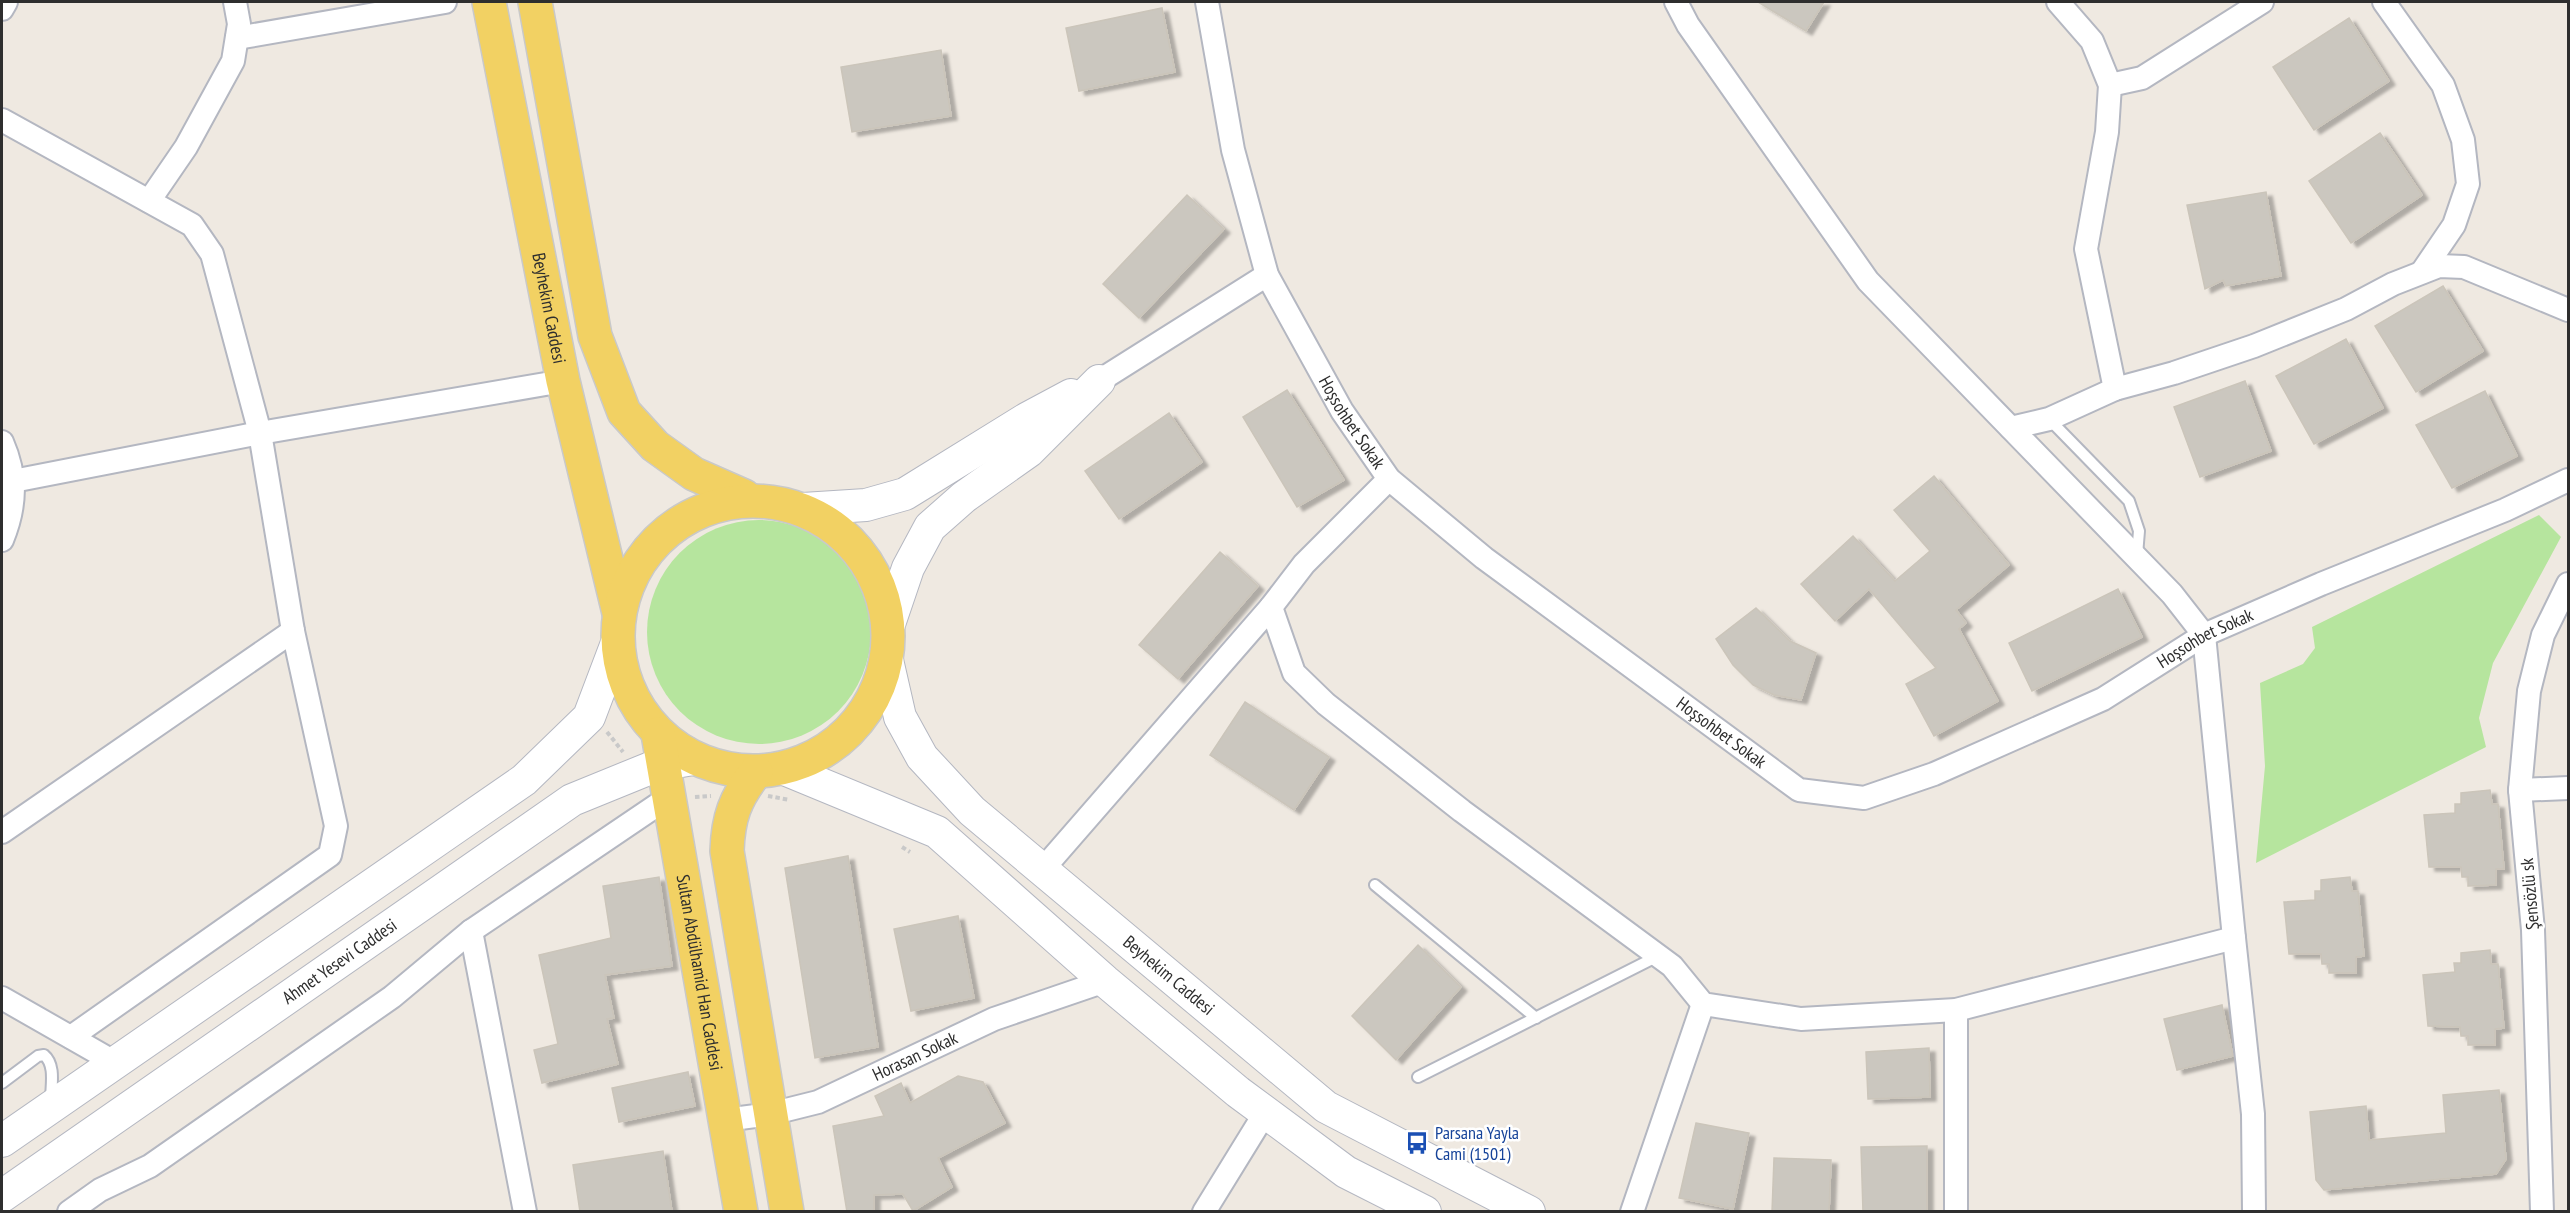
<svg xmlns="http://www.w3.org/2000/svg" width="2570" height="1213" font-family="'PT Sans Narrow',sans-serif">
<defs>
<filter id="shadow"><feDropShadow dx="6" dy="4" stdDeviation="1.5" flood-color="#0004"/></filter>
</defs>
<rect width="100%" height="100%" fill="#efe9e1"/>
<g fill="#b6e59e">
<polygon points="2539,515 2561,537 2493,663 2479,718 2486,747 2256,863 2265,766 2260,683 2303,664 2315,648 2312,627"/>
<circle cx="759" cy="632" r="112"/>
</g>
<g fill="#cbc7bf" stroke="#cbc5ba" stroke-width="1.5" filter="url(#shadow)">
<polygon points="1758,2 1824,2 1806,31"/>
<polygon points="1162,8 1175,72 1079,91 1066,28"/>
<polygon points="2349,18 2389,81 2314,130 2273,67"/>
<polygon points="941,50 951,116 852,132 841,67"/>
<polygon points="2380,133 2422,195 2351,243 2309,181"/>
<polygon points="2266,192 2281,276 2226,286 2223,280 2205,289 2187,205"/>
<polygon points="1187,195 1224,229 1139,318 1103,284"/>
<polygon points="2443,286 2483,351 2416,392 2375,326"/>
<polygon points="2346,339 2383,408 2314,444 2276,376"/>
<polygon points="2245,381 2271,451 2200,477 2174,407"/>
<polygon points="1287,390 1344,480 1297,507 1243,417"/>
<polygon points="2485,391 2517,456 2452,488 2416,425"/>
<polygon points="1169,413 1202,462 1119,519 1085,471"/>
<polygon points="1934,476 2009,565 1956,610 1966,623 1959,629 1998,701 1934,736 1906,684 1936,668 1869,589 1835,621 1801,584 1853,536 1895,581 1930,551 1894,510"/>
<polygon points="1220,552 1258,586 1178,679 1139,645"/>
<polygon points="2118,589 2142,637 2032,691 2009,643"/>
<polygon points="1756,608 1790,641 1816,653 1801,700 1774,695 1753,685 1733,665 1716,639"/>
<polygon points="1245,702 1329,757 1294,810 1210,755"/>
<polygon points="2490,790 2492,804 2498,804 2504,869 2496,869 2496,885 2468,886 2468,877 2462,877 2461,867 2429,867 2424,815 2455,813 2455,804 2461,804 2461,793"/>
<polygon points="848,856 878,1047 815,1058 785,868"/>
<polygon points="659,877 672,966 605,975 614,1018 607,1019 618,1064 542,1083 534,1050 558,1044 539,955 611,938 603,886"/>
<polygon points="2350,877 2352,891 2358,891 2364,956 2356,957 2356,973 2329,973 2329,964 2322,964 2321,954 2289,954 2284,902 2315,900 2315,891 2321,891 2321,880"/>
<polygon points="958,916 974,998 911,1011 894,929"/>
<polygon points="1418,945 1461,987 1396,1060 1352,1016"/>
<polygon points="2490,950 2491,964 2498,964 2504,1028 2495,1029 2495,1045 2468,1045 2468,1036 2461,1036 2460,1027 2428,1026 2423,975 2455,972 2454,963 2461,963 2461,953"/>
<polygon points="2222,1005 2233,1056 2177,1070 2164,1019"/>
<polygon points="1929,1048 1930,1097 1868,1099 1866,1052"/>
<polygon points="688,1072 695,1106 619,1122 612,1088"/>
<polygon points="958,1076 983,1082 1005,1123 938,1158 952,1187 913,1211 903,1194 874,1195 874,1212 847,1212 833,1126 884,1116 875,1096 901,1083 910,1103"/>
<polygon points="2499,1090 2506,1159 2496,1174 2324,1190 2316,1180 2310,1112 2366,1106 2369,1140 2446,1133 2443,1095"/>
<polygon points="1696,1123 1749,1133 1733,1209 1679,1198"/>
<polygon points="1927,1146 1927,1212 1863,1212 1861,1147"/>
<polygon points="663,1151 672,1212 580,1212 573,1165"/>
<polygon points="1774,1158 1831,1160 1829,1212 1772,1212"/>
</g>
<g fill="none" stroke-linecap="round" stroke-linejoin="round">
<g stroke="#b4b7c1" stroke-width="14">
<g id="service">
<polyline points="2049,419 2129,501 2139,531 2137,555"/>
<polyline points="1375,885 1536,1018"/>
<polyline points="1418,1077 1658,956"/>
<path d="M2,1083L38,1056L44,1055C56,1065 51,1086 51,1100"/>
</g>
</g>
<g stroke="#b4b7c1" stroke-width="26">
<g id="minor">
<path id="s1" d="M1207,2L1233,150L1267,275L1342,411L1389,479L1484,558L1799,790L1864,798L1934,774L2103,699L2204,635L2321,584L2505,510L2568,480"/>
<polyline points="2058,2 2092,41 2110,85 2107,132 2086,249 2115,389"/>
<polyline points="2384,2 2443,85 2463,140 2468,184 2454,225 2422,272"/>
<polyline points="2,9 6,2"/>
<polyline points="237,38 445,2"/>
<polyline points="2110,85 2142,78 2262,2"/>
<polyline points="2,120 192,225 212,254 260,433 293,631 336,826 330,855 71,1037"/>
<polyline points="149,201 186,147 233,61 239,24 235,2"/>
<polyline points="1099,381 1267,275"/>
<polyline points="2011,428 2049,419 2115,389 2174,373 2254,346 2346,309 2393,284 2439,266 2464,267 2568,310"/>
<path d="M2,442C17,476 16,506 2,540"/>
<polyline points="1389,479 1304,564 1271,607 1294,673 1326,704 1462,811 1672,966 1703,1004 1801,1019 1956,1010 2234,938 2204,635 2172,594 1868,281 1688,25 1676,2"/>
<polyline points="13,481 260,433 563,381"/>
<polyline points="2520,790 2568,788"/>
<polyline points="2,832 293,631"/>
<polyline points="1043,869 1271,607"/>
<polyline points="471,931 525,1212"/>
<polyline points="2234,938 2253,1114 2254,1212"/>
<polyline points="2,998 114,1062"/>
<path id="s2" d="M725,1120L770,1114L818,1102L994,1019L1105,981"/>
<polyline points="69,1212 100,1190 150,1166 392,997 471,931 669,797"/>
<polyline points="1204,1212 1265,1113"/>
<polyline points="1632,1212 1703,1004"/>
<polyline points="1956,1212 1956,1010"/>
<polyline points="2542,1212 2533,930 2520,790 2529,691 2543,635 2568,584"/>
</g>
</g>
<g stroke="#b4b7c1" stroke-width="34">
<g id="secondary">
<polyline points="803,509 866,505 905,494 1028,418 1071,395"/>
<polyline points="889,624 908,568 930,527 964,497 1029,451 1099,381"/>
<path id="s3" d="M887,660L900,717L922,757L972,811L1326,1107L1529,1212"/>
<polyline points="782,768 937,832 1105,981 1238,1092 1346,1172 1425,1212"/>
<polyline points="2,1141 524,780 589,717 617,643"/>
<path id="s4" d="M2,1196L572,800L658,765L693,759"/>
</g>
</g>
<g stroke="#c9c9c9" stroke-width="36">
<g id="primary">
<path id="s5" d="M489,2L563,381L619,613"/>
<polyline points="535,2 595,336 624,412 655,446 694,474 744,496"/>
<circle cx="753" cy="636" r="135"/>
<path id="s6" d="M658,734L741,1212"/>
<path d="M756,772C735,798 728,818 727,851L787,1212"/>
</g>
</g>
<g stroke="#c9c9c9" stroke-width="4" stroke-dasharray="4.5 3" stroke-linecap="butt">
<polyline points="607,732 623,752"/>
<polyline points="768,796 790,800"/>
<polyline points="695,797 711,796"/>
<polyline points="902,847 910,852"/>
</g>
<use href="#service" stroke="#fff" stroke-width="10"/>
<use href="#minor" stroke="#fff" stroke-width="22"/>
<use href="#secondary" stroke="#fff" stroke-width="32"/>
<use href="#primary" stroke="#f2d163" stroke-width="33"/>
</g>
<defs>
<g id="bus-bare" transform="scale(1.8)"><path d="M-5-6H5V4H4V6H2V4H-2V6H-4V4H-5ZM-3.5-4V0h7V-4ZM-3.5 1.2v1.5H-2V1.2ZM2 1.2v1.5H3.5V1.2Z" fill="#1a4fb4" stroke="#fff" stroke-width="2.5" paint-order="stroke"/></g>
</defs>
<g fill-rule="evenodd">
<use href="#bus-bare" x="1417" y="1143"/>
</g>
<g text-anchor="middle" stroke-width="5" stroke-linejoin="round" paint-order="stroke">
<g font-size="18" fill="#2e2e2e" stroke="#fff">
<text dy="6" stroke="none"><textPath href="#s5" startOffset="312">Beyhekim Caddesi</textPath></text>
<text dy="6" stroke="none"><textPath href="#s1" startOffset="450">Hoşsohbet Sokak</textPath></text>
<text dy="6" stroke="none"><textPath href="#s1" startOffset="1476">Hoşsohbet Sokak</textPath></text>
<text dy="6" stroke="none"><textPath href="#s1" startOffset="936">Hoşsohbet Sokak</textPath></text>
<text transform="translate(2530 894) rotate(-95)" y="6">Şensözlü sk</text>
<text dy="6" stroke="none"><textPath href="#s4" startOffset="411">Ahmet Yesevi Caddesi</textPath></text>
<text dy="6" stroke="none"><textPath href="#s6" startOffset="242">Sultan Abdülhamid Han Caddesi</textPath></text>
<text dy="6" stroke="none"><textPath href="#s3" startOffset="434">Beyhekim Caddesi</textPath></text>
<text dy="6" stroke="none"><textPath href="#s2" startOffset="202">Horasan Sokak</textPath></text>
</g>
<g font-size="18" fill="#164399" stroke="#fff" text-anchor="start">
<text x="1435" y="1139">Parsana Yayla<tspan x="1435" dy="21">Cami (1501)</tspan></text>
</g>
</g>
<rect width="2570" height="1213" fill="none" stroke="#2e2e2e" stroke-width="6"/>
</svg>
